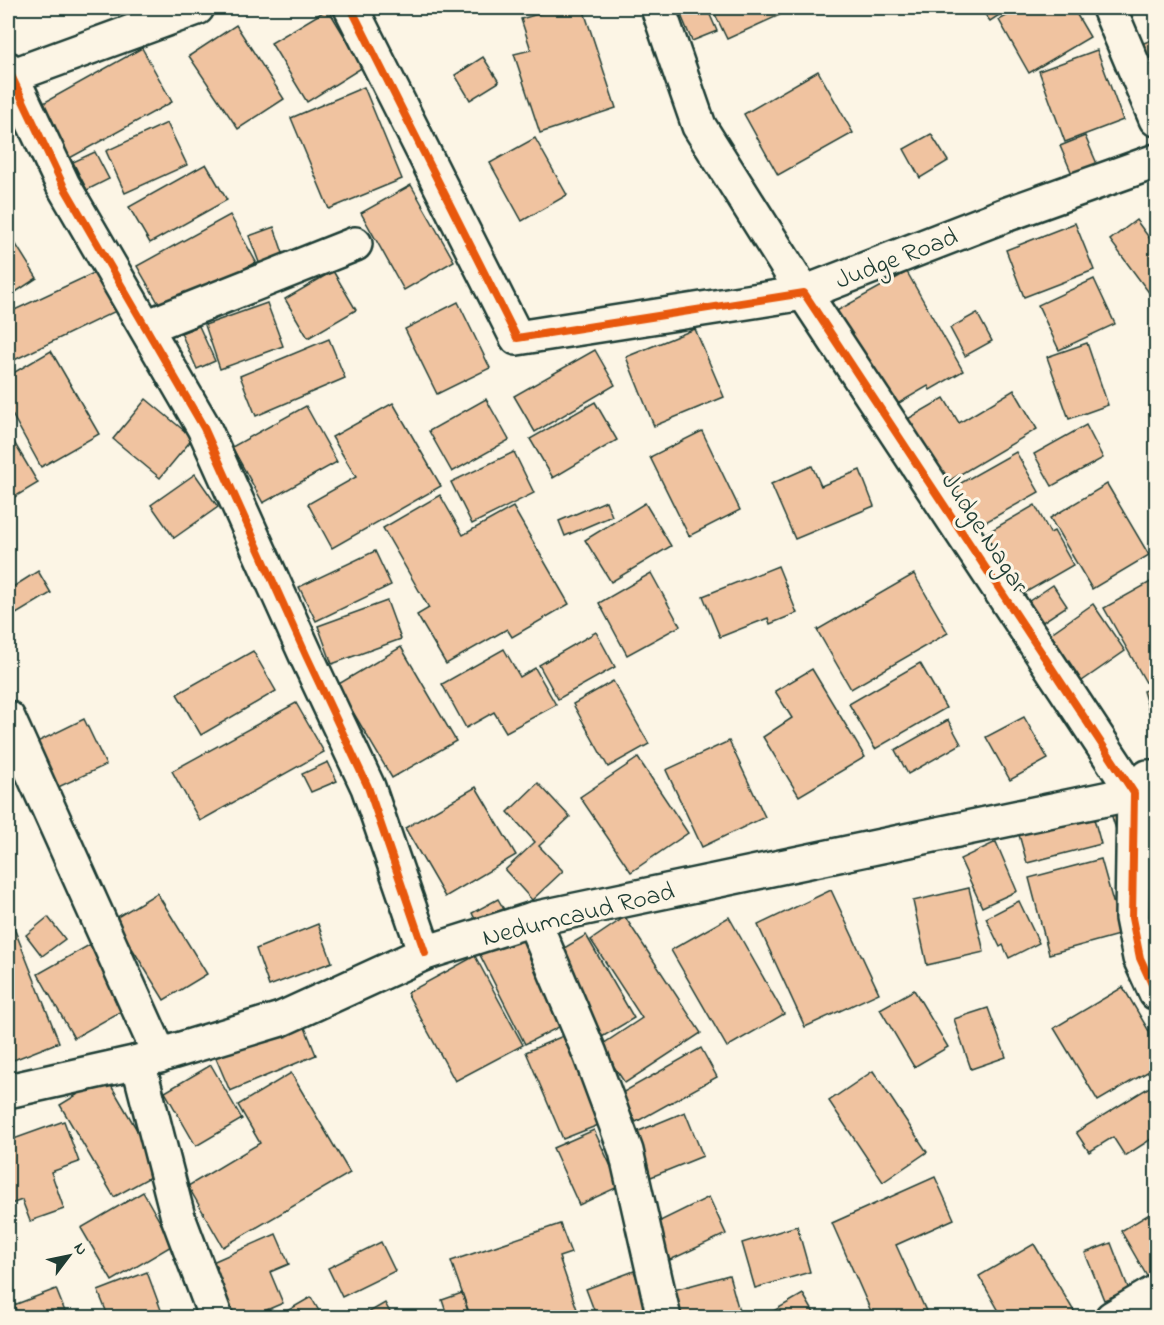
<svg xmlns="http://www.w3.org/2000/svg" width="1164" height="1325" font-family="'Indie Flower',sans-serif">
<rect width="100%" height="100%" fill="#fcf5e5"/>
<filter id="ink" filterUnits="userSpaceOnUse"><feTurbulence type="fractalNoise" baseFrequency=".0167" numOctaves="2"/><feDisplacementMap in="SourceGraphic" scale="12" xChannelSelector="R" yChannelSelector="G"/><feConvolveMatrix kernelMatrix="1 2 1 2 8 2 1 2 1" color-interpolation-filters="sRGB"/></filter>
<g filter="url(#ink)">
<g fill="#f0c3a0" stroke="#1f3d34" stroke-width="1.5">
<polygon points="558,8 583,8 616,108 540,133 514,54 531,50 521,19"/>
<polygon points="678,8 707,8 717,31 692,41"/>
<polygon points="712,8 795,8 727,39"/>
<polygon points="980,8 1010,8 990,21"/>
<polygon points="1021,8 1073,8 1090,37 1029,73 999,20"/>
<polygon points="328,9 363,67 307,102 271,43"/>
<polygon points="236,25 284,99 238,129 189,56"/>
<polygon points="1156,38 1156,99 1134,47"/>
<polygon points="142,48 172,102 68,159 38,106"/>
<polygon points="1097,50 1123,120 1065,142 1039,71"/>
<polygon points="483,57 499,82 470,100 455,75"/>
<polygon points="818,71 853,133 778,175 744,114"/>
<polygon points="364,87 402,179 329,209 291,118"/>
<polygon points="167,123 187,165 125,193 106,151"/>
<polygon points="931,134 948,161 920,178 904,149"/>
<polygon points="1085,136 1101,173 1076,183 1060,146"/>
<polygon points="535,138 567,195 522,221 490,163"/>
<polygon points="95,152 109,179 87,190 73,162"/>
<polygon points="206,164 227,200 150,243 129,207"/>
<polygon points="411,185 454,261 404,290 361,213"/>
<polygon points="230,215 256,262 164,313 137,266"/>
<polygon points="1136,220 1156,247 1156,302 1110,240"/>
<polygon points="1075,223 1094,270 1024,297 1006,250"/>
<polygon points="274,227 284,256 260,265 249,236"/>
<polygon points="10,235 37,278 8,297 8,237"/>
<polygon points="98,271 116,311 8,363 8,313"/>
<polygon points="333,271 356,310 308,338 285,299"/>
<polygon points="907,272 963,371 930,390 928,386 894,406 870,363 852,374 822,319"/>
<polygon points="1094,279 1115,324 1059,350 1038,305"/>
<polygon points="458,302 490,368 437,394 405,329"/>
<polygon points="267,303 283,346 220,369 205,325"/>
<polygon points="977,313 992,341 965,356 950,328"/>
<polygon points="199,326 215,361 197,369 181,333"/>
<polygon points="695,329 724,397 654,426 626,357"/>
<polygon points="329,339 345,378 256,416 240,376"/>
<polygon points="1087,343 1108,405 1069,419 1047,357"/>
<polygon points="595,350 615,385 535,432 514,396"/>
<polygon points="51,351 99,434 41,467 8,407 8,376"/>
<polygon points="1014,390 1037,429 937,488 899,424 944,398 959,423"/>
<polygon points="146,399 193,438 160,478 113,439"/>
<polygon points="486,399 509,440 452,472 429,431"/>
<polygon points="595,402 617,440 553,478 530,439"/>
<polygon points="393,403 441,486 332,548 308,504 356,477 332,437"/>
<polygon points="306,406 337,462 263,503 232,447"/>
<polygon points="1086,425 1103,458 1052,486 1034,454"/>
<polygon points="702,431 740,510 689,536 650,457"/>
<polygon points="8,432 38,483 8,501"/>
<polygon points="514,452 534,493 472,524 451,482"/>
<polygon points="1016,452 1039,492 975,528 952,488"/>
<polygon points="812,466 821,486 860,470 874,506 795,539 771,484"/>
<polygon points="195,474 218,507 174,538 151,505"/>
<polygon points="1107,484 1149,555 1092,589 1050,518"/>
<polygon points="440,495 463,535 513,507 569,604 512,637 507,629 446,664 417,615 429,608 383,528"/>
<polygon points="606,501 612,516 565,536 559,521"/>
<polygon points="645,503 671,546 611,582 585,540"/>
<polygon points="1035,505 1050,533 1054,531 1073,565 1007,603 971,542"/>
<polygon points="375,551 391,585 316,621 299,587"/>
<polygon points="778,566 797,613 770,624 768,618 720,637 703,596"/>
<polygon points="38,571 51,593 8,619 8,590"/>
<polygon points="651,573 680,626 627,655 599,603"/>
<polygon points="914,574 948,633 851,689 817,630"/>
<polygon points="1154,580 1156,585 1156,681 1148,686 1104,608"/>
<polygon points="1053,585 1067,606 1026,633 1013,612"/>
<polygon points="387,601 401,639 332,664 318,626"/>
<polygon points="1093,604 1125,651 1069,690 1037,643"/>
<polygon points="596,632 615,667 558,699 539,665"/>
<polygon points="401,647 456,741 392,778 337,685"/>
<polygon points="504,649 520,677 535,668 556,705 506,732 494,712 466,728 442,684"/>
<polygon points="253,651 276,691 201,735 177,694"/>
<polygon points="920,663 946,708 875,749 849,704"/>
<polygon points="812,669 865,757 799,796 763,737 792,718 775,691"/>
<polygon points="613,681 649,744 608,767 573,704"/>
<polygon points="1156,687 1156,735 1143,691"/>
<polygon points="296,703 324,752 200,821 172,771"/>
<polygon points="1024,717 1048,759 1010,780 986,737"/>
<polygon points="84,719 106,765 54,789 33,744"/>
<polygon points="948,720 961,744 908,774 895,750"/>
<polygon points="729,741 765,817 702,847 666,770"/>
<polygon points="638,758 688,833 631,872 580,797"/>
<polygon points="328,762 337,781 311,792 302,774"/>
<polygon points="538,783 570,817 539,846 563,871 532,900 505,870 535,842 508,812"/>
<polygon points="476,787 516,855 445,897 405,828"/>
<polygon points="1156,796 1156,919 1149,922 1128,870 1110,810"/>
<polygon points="1090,804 1101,844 1027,863 1016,824"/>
<polygon points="996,842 1017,891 982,907 960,859"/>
<polygon points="1101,859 1122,934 1049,954 1029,878"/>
<polygon points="969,888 984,952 927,965 913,901"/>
<polygon points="831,890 879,993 805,1027 758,925"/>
<polygon points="157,893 207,974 164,1000 114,919"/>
<polygon points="498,899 506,913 479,927 472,913"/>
<polygon points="1019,901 1039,943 1009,958 1003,945 1000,947 986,918"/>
<polygon points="48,917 65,939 42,956 26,935"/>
<polygon points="625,917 701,1033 625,1083 600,1046 642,1018 591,940"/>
<polygon points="729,917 784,1014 727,1047 671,950"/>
<polygon points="12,923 59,1042 11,1061 8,1052 8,925"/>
<polygon points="318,924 332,962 269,986 256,949"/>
<polygon points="520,930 567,1023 525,1044 478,951"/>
<polygon points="586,935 634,1018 602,1037 554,954"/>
<polygon points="91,944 127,1008 74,1038 38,974"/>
<polygon points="475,956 523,1045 455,1081 407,993"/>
<polygon points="1123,987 1156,1043 1156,1067 1098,1101 1054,1028"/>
<polygon points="914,990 948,1047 914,1067 880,1009"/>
<polygon points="988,1008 1006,1057 971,1069 954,1019"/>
<polygon points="302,1020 316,1055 230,1091 215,1056"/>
<polygon points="563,1036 601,1124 563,1139 526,1052"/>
<polygon points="701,1048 717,1077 636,1122 620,1094"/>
<polygon points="211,1065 242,1119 196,1146 165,1092"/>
<polygon points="873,1071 927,1152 883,1182 829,1101"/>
<polygon points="291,1073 350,1173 223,1247 188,1186 260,1143 238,1105"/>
<polygon points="106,1077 161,1171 114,1197 60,1105"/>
<polygon points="1156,1083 1156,1136 1125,1156 1113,1137 1089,1152 1076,1132"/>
<polygon points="685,1112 703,1156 651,1177 634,1133"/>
<polygon points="64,1121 79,1162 51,1172 64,1209 30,1221 22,1200 8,1205 8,1141"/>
<polygon points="594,1130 620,1186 579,1205 553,1148"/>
<polygon points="935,1177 954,1219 896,1245 926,1311 911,1318 874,1318 832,1223"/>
<polygon points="143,1192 173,1245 112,1281 81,1228"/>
<polygon points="709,1197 726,1234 670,1260 652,1225"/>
<polygon points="1156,1210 1156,1273 1148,1278 1121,1231"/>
<polygon points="560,1224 571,1253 559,1257 580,1318 471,1318 451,1261"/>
<polygon points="797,1226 810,1272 755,1288 742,1243"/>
<polygon points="276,1234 289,1264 270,1272 283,1303 248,1318 230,1318 208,1264"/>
<polygon points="381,1242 395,1271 342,1297 328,1268"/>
<polygon points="1111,1243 1129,1290 1104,1300 1085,1253"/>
<polygon points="1034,1244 1078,1318 1003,1318 979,1276"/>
<polygon points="634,1271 652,1318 597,1318 586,1289"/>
<polygon points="147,1272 164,1318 109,1318 98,1291"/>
<polygon points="729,1275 741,1318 670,1318 663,1293"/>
<polygon points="56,1289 66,1314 57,1318 19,1318 14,1305"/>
<polygon points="462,1293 470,1318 448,1318 442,1300"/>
<polygon points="803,1294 817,1318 763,1317"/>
<polygon points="311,1297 323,1318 275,1318"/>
<polygon points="385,1303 393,1318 359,1318"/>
</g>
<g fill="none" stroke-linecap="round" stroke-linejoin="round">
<g stroke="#1f3d34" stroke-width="38">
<g id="street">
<polyline points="351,8 517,338 804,293 1134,793 1132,918 1140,958 1156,993"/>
<polyline points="658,8 699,126 804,293 1005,215 1156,161"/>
<polyline points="1109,8 1156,119"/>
<polyline points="8,69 63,185 204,428 306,655 368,787 425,953"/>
<polyline points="11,76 197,8"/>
<polyline points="146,327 355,244"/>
<polyline points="8,718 160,1056"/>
<polyline points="533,919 590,1054 626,1151 664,1318"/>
<polyline points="138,1062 178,1217 216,1318"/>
<polyline points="1112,1318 1156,1292"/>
</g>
</g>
<g stroke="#1f3d34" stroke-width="38">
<polyline id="secondary" points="8,1091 138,1062 281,1019 425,953 533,919 1134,793 1148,777 1156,777"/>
</g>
<use href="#street" stroke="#fcf5e5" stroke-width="33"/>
<use href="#secondary" stroke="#fcf5e5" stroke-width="33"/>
<g stroke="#fcf5e5" stroke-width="11">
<g id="cycleway">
<polyline points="351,8 517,338 804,293 1134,793 1132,918 1140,958 1156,993"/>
<polyline points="8,69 63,185 204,428 306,655 368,787 425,953"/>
</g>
</g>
<use href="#cycleway" stroke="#e8590c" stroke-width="8"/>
</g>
</g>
<g text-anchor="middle" stroke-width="6" stroke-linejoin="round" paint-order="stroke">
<g font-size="26" fill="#1f3d34" stroke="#fcf5e5">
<text transform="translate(896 257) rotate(-21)" y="9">Judge Road</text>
<text transform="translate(986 532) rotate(57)" y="9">Judge Nagar</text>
<text transform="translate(578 913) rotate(-14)" y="9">Nedumcaud Road</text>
</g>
</g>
<rect width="1164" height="1325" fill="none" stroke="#fcf5e5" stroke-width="30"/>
<rect x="15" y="15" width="1134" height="1295" fill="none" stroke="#1f3d34" stroke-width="2" filter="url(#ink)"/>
<g transform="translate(69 1256) rotate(58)" stroke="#fcf5e5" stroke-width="4.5" paint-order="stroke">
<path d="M0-4.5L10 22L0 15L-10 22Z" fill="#1f3d34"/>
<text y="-9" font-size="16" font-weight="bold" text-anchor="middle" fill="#1f3d34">N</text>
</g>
</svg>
